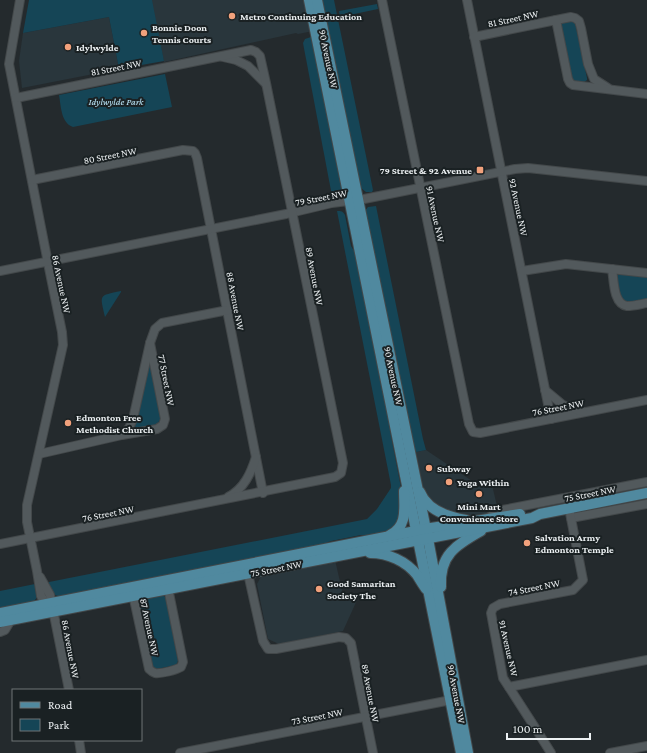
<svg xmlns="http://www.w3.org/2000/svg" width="647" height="753" font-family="'Crimson Pro',serif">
<rect width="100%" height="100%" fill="#242a2d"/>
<g fill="#29363c">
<polygon points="151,0 307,0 313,31 298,34 296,33 164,62"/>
<polygon points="109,17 119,69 22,88 19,61 23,33"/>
<polygon points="426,450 481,487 492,485 497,506 486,516 468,517 444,511 428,499 424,491 416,452"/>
<polygon points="335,560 344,599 354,597 357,600 343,631 279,644 268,639 257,584 262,575"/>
</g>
<g fill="#154556">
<polygon points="29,0 152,0 164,61 119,69 109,17 23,33"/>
<polygon points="320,0 334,0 373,190 372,192 366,192 361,188 354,153 350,143"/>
<polygon points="377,4 378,9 340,17 339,11"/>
<path d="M571,20L575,23L587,78V80C582,84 577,83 572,80L560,25L561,23Z"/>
<polygon points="311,37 313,37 346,191 339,194 332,196 303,43 305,39"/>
<path d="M165,74L172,107L73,127C61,123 61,106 59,95Z"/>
<polygon points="376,206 423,439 426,450 416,452 413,452 364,212 368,207"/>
<path d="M337,211C341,211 343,211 345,215L351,246L358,257L387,400L391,436L402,493L401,520L391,532L374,535H361L331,541L321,545L61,597L55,595L48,584L49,582L367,519L377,509L391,488V485Z"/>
<polygon points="620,274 647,277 647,299 627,303 621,299 616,277 617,275"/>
<path d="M121,291V292L105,317C100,294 98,296 121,291Z"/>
<path d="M148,365H151L161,418C157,428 146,427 137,429L135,428V426Z"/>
<polygon points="35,584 37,597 33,603 0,609 0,591"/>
<polygon points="160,594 164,596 166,598 178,661 176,665 157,669 152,666 140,602 141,599"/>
</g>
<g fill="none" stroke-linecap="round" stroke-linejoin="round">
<g stroke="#43484a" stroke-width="10">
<g id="minor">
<polyline points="20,0 9,64 49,268 62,332 63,345 27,505 27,522 37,571 41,596 48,607"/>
<polyline points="382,0 469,424 473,432 480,433 647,400"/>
<polyline points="467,0 551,419"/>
<polyline points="556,20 571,17 575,18 579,21 581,28 588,64 594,79 608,88"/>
<polyline points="474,37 556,20 568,79 570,83 573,85 647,94"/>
<polyline points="223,57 236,60 248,66 265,83"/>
<polyline points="32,180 183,150 193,151 195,153 197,158 263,493"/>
<path d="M612,269C614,280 613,304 627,306C634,306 641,304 647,303"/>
<polyline points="0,271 286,214 332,203 364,199 515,169 528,168 647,181"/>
<polyline points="522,271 566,264 647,273"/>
<polyline points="545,390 563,405 583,412"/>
<polyline points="122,435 129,428 133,419 150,343 155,329 162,323 228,310"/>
<polyline points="39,454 122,435 157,429 163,425 165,419 150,343"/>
<path d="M228,497C244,489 251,473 256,457"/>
<polyline points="571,518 647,504"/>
<polyline points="487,519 497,511 647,482"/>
<polyline points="0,544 335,477 341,473 343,463 266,83 260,56 256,52 251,50 16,98"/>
<polyline points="247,569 263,641 268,649 276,649 339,637 346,638 351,643 373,753"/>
<polyline points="40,577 50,595 69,690"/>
<path d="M132,590L149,669C151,671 152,672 155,673C161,674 176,670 181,667L183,662L167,583"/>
<polyline points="0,632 5,630 11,620"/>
<polyline points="509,687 647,660"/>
<polyline points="79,740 81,753"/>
<polyline points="180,753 456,699"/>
<polyline points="551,753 534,726 503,678 491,613 493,608 500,604 573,590 583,580 569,508"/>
<polyline points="610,753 647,746"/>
</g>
</g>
<g stroke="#43484a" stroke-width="12">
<g id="major">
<polyline points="309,0 461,753"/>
<polyline points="317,0 429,544 468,753"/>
<path d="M420,492C427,510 448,517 466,520"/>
<path d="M390,535C408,526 404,508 404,491"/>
<path d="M370,553C388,553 406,561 417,575C420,580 423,585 426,589"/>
<path d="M441,587C439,555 456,545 481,531"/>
<polyline points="0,613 431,528 520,514"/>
<polyline points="0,622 532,518 540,514 647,493"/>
</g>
</g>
<use href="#minor" stroke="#52595c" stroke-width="8"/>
<use href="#major" stroke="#50899f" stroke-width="10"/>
</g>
<g fill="#f1a17c" stroke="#1a2123" stroke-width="1.5">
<circle cx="232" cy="16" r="4"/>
<circle cx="144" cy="33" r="4"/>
<circle cx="68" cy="47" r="4"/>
<rect x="476" y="166" width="8" height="8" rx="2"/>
<circle cx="68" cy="423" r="4"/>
<circle cx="429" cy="468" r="4"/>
<circle cx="449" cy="482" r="4"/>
<circle cx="479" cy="494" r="4"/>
<circle cx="527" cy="543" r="4"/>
<circle cx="319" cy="589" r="4"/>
</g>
<g text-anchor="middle" stroke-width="4" stroke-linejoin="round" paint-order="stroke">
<g font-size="10" font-weight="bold" fill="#edf1f3" stroke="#1a2123" text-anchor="start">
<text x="240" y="20">Metro Continuing Education</text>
<text x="152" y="31">Bonnie Doon<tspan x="152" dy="12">Tennis Courts</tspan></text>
<text x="76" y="51">Idylwylde</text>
<text x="472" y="174" text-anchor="end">79 Street &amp; 92 Avenue</text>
<text x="76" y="421">Edmonton Free<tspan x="76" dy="12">Methodist Church</tspan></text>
<text x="437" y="472">Subway</text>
<text x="457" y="486">Yoga Within</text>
<text x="479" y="510" text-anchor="middle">Mini Mart<tspan x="479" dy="12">Convenience Store</tspan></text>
<text x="535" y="541">Salvation Army<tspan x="535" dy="12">Edmonton Temple</tspan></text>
<text x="327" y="587">Good Samaritan<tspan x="327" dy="12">Society The</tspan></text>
</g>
<g font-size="10" fill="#edf1f3" stroke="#1a2123">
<text transform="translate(513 18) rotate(-12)" y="4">81 Street NW</text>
<text transform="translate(329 59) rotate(78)" y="4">90 Avenue NW</text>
<text transform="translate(116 67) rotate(-11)" y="4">81 Street NW</text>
<text transform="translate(110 155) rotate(-11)" y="4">80 Street NW</text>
<text transform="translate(321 197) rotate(-11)" y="4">79 Street NW</text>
<text transform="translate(519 207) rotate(78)" y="4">92 Avenue NW</text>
<text transform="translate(436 214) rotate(78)" y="4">91 Avenue NW</text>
<text transform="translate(315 276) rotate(79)" y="4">89 Avenue NW</text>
<text transform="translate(62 284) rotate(78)" y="4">86 Avenue NW</text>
<text transform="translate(236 301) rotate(79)" y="4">88 Avenue NW</text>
<text transform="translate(394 376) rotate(78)" y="4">90 Avenue NW</text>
<text transform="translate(167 380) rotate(79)" y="4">77 Street NW</text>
<text transform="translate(558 407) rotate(-11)" y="4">76 Street NW</text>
<text transform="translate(590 493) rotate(-11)" y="4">75 Street NW</text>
<text transform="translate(108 513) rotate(-11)" y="4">76 Street NW</text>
<text transform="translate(276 568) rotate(-11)" y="4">75 Street NW</text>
<text transform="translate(534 587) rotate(-11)" y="4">74 Street NW</text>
<text transform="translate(150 627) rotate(78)" y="4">87 Avenue NW</text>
<text transform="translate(509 648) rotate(77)" y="4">91 Avenue NW</text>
<text transform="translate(71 649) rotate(79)" y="4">86 Avenue NW</text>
<text transform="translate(371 693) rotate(79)" y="4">89 Avenue NW</text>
<text transform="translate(457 694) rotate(79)" y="4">90 Avenue NW</text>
<text transform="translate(317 716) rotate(-11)" y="4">73 Street NW</text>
</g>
<g font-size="10" font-style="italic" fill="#bde9fc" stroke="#1a2123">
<text x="116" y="105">Idylwylde Park</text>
</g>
</g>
<rect x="12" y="689" width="130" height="52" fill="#1a2123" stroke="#6e7476"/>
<rect x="20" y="702" width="20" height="6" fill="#50899f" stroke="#6e7476"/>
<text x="48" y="709" font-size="12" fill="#edf1f3">Road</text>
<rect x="20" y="719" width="20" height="12" fill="#154556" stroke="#6e7476"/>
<text x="48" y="729" font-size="12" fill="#edf1f3">Park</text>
<path d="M507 733v6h83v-6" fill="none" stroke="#edf1f3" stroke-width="2"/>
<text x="513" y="733" font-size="12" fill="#edf1f3" stroke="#1a2123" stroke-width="3" paint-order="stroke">100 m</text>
</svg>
